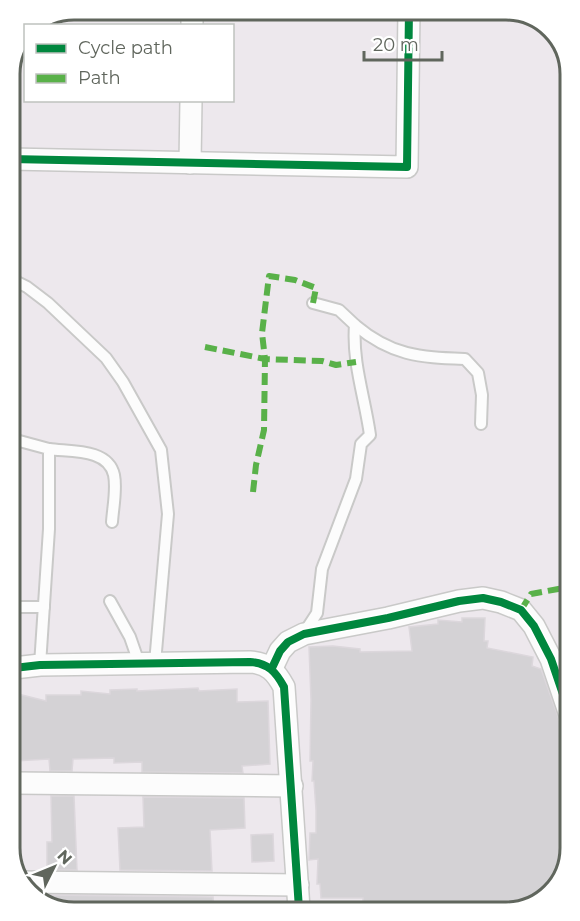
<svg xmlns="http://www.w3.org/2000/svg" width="580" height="921" font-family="Montserrat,sans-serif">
<rect width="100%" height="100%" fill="#ede8ed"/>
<g fill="#d4d2d5" stroke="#dcd7dc" stroke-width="1.5">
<polygon points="462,618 485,618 484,641 488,641 487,648 533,657 532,666 541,669 560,722 564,745 570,745 571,829 569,829 569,846 566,846 566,867 560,883 550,892 536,892 535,905 363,908 363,898 321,898 320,884 317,884 318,859 309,860 310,833 316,833 316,810 314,781 312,781 313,761 310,761 311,700 309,647 333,646 360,649 360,652 412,651 409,627 438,624 438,620 462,622"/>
<polygon points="198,688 199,691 237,689 237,702 268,701 270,764 242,766 243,773 142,772 142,762 114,763 114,758 73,759 72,771 50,771 49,759 15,761 14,693 46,701 46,695 81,695 81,691 110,694 110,690 137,689 137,691"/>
<polygon points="51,796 74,796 77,870 47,870 47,842 52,842"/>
<polygon points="143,797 244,798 245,828 210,830 212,871 120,870 118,828 144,827"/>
<polygon points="273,834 274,861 252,862 251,835"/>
<polygon points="46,895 213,897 214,910 70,912 46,904"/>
</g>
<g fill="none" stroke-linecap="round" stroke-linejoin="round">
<g stroke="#c9c9c8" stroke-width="14">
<g id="service">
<polyline points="11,279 27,287 48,303 106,358 123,382 161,450 168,514 155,663"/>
<path d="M355,325C392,356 419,357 465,359L478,373L482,395L481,424"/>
<polyline points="12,439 49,449 49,529 40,665"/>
<path d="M49,449C70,452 108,448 114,475C117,489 113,507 112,522"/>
<polyline points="110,601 130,637 139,663"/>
<polyline points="14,607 44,607"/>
<path d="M304,633L317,613L322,569L356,479L361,444L370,435C365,398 352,363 355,325L339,310L313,303"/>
</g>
</g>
<g stroke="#c9c9c8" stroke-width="24">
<g id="minor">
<polyline points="192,26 192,9"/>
<polyline points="10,159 407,167 409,9"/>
<polyline points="190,163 191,100"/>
<path d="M14,668L40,665L250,662C268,663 276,672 284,687L299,909"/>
<polyline points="272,668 280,651 288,642 304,634 388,618 459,601 483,598 501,602 521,610 534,626 551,659 570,715"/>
<polyline points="15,783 292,786"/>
<polyline points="21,882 298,885"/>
</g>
</g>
<use href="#service" stroke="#fcfcfc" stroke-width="10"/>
<use href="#minor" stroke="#fcfcfc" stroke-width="21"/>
<g stroke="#59b149" stroke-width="6" stroke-dasharray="12 6" stroke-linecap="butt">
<polyline points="205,347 265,359 322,361 336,365 356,362"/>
<polyline points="253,492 256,465 264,430 265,359 262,333 269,276 295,280 316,288 313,303"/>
<polyline points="521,610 531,594 569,587"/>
</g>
<g stroke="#fff" stroke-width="11">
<g id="cycleway">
<polyline points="10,159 407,167 409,9"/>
<path d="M14,668L40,665L250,662C268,663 276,672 284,687L299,909"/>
<polyline points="272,668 280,651 288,642 304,634 388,618 459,601 483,598 501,602 521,610 534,626 551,659 570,715"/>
</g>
</g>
<use href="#cycleway" stroke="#00873e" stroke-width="8"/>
</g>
<path d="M0 0H580V921H0ZM74 20H506A54 54 0 0 1 560 74V848A54 54 0 0 1 506 902H74A54 54 0 0 1 20 848V74A54 54 0 0 1 74 20Z" fill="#fff" fill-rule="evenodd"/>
<path fill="none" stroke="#60665d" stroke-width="3" d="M74 20H506A54 54 0 0 1 560 74V848A54 54 0 0 1 506 902H74A54 54 0 0 1 20 848V74A54 54 0 0 1 74 20Z"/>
<rect x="24" y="24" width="210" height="78" fill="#ffffff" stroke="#bfc2be" stroke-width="1.5"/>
<rect x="36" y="44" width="30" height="9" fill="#00873e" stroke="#bfc2be" stroke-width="1.5"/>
<text x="78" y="54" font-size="18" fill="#60665d">Cycle path</text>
<rect x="36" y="74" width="30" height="9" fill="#59b149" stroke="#bfc2be" stroke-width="1.5"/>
<text x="78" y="84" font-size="18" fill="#60665d">Path</text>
<g transform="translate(54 867) rotate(47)" stroke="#ffffff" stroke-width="4.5" paint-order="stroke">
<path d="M0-4.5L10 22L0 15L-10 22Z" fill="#60665d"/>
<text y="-9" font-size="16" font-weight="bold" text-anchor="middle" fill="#60665d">N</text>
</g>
<path d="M364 51v9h78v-9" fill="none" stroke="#60665d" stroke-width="3"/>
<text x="373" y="51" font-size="18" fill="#60665d" stroke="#ffffff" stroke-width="4.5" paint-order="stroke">20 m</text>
</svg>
